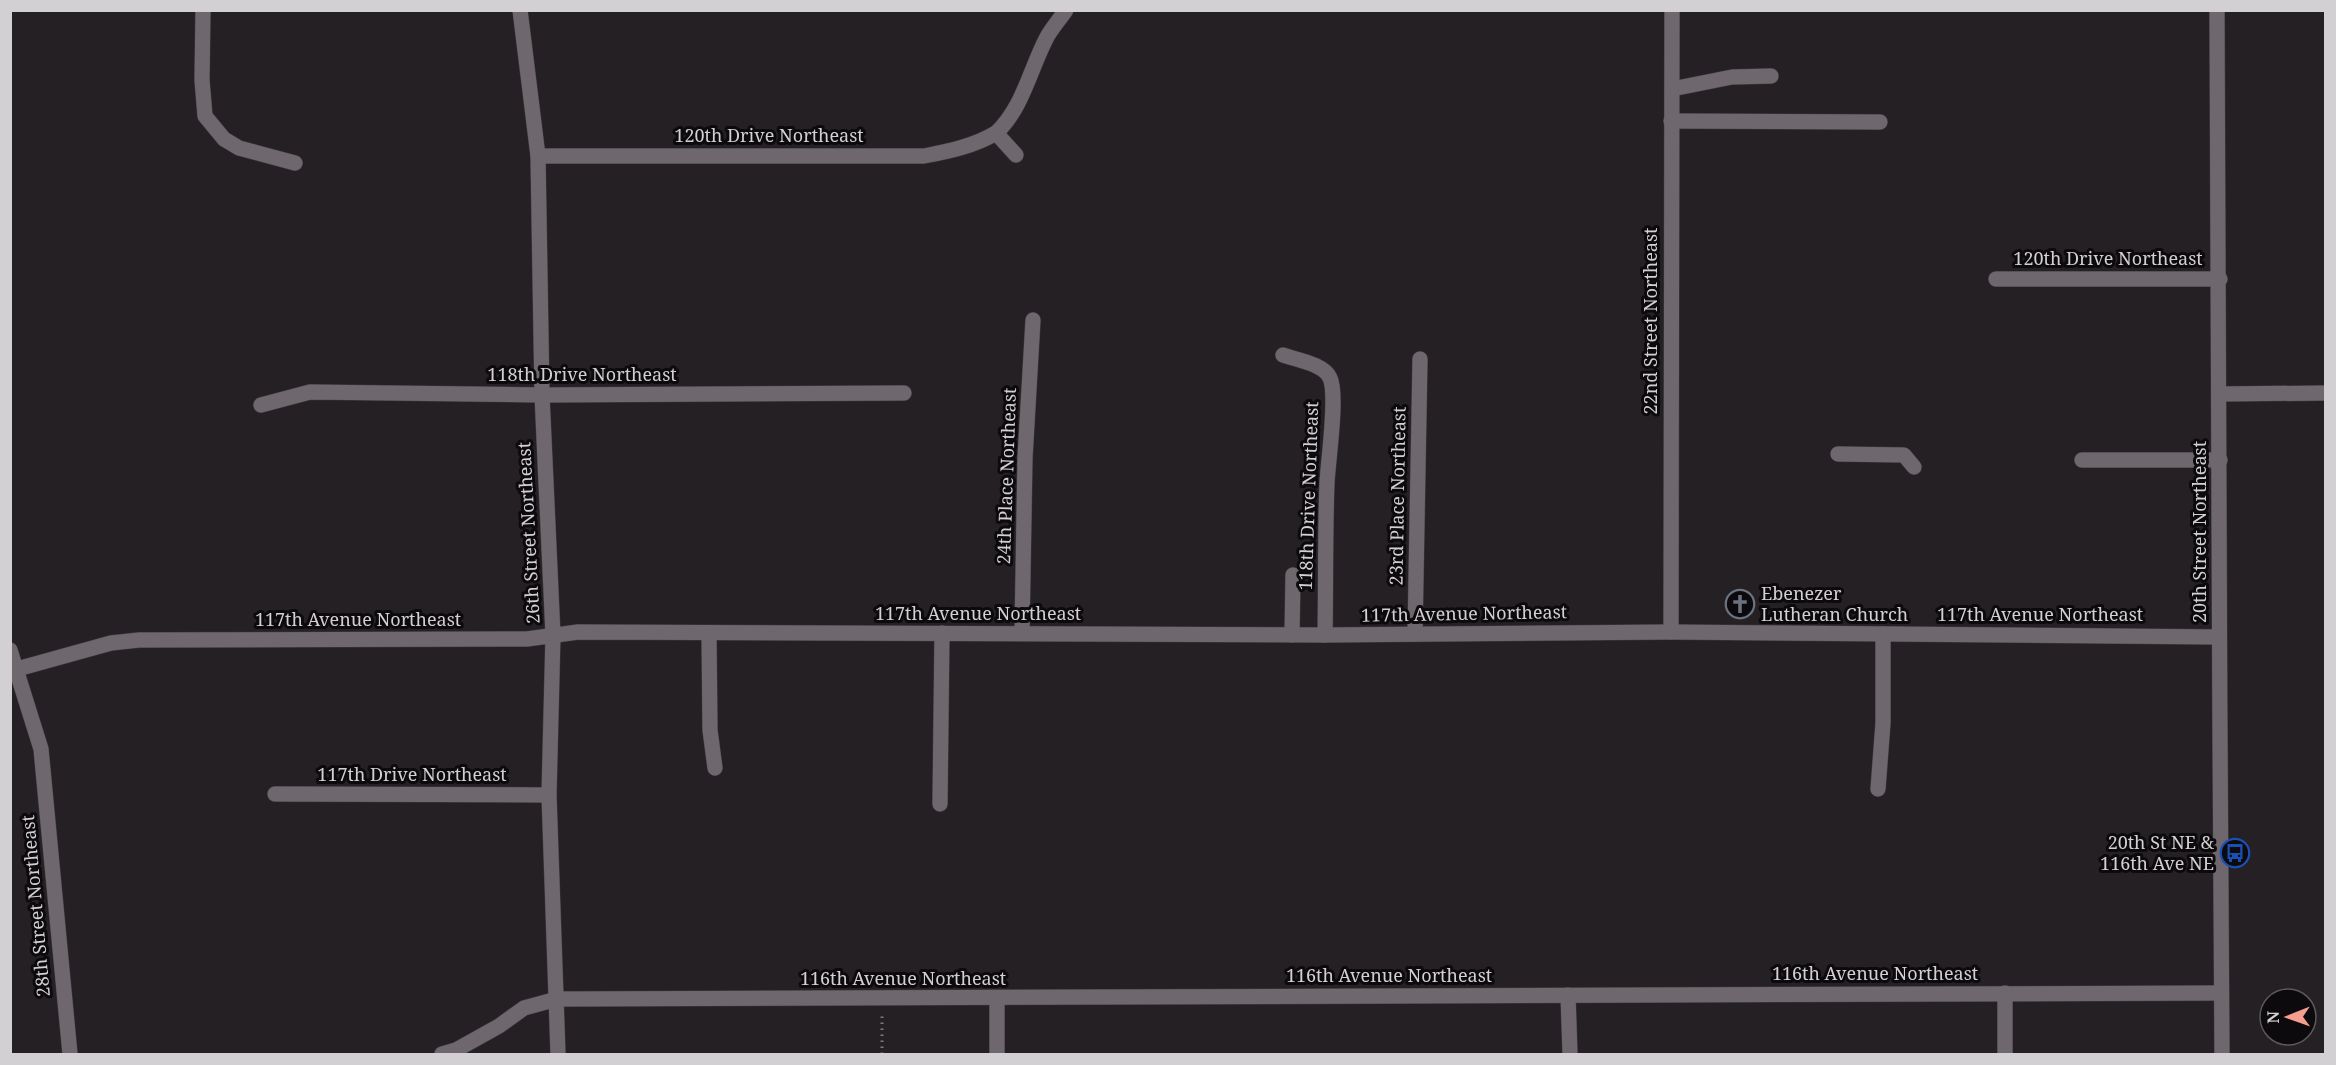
<svg xmlns="http://www.w3.org/2000/svg" width="2336" height="1065" font-family="'Noto Serif',serif">
<rect width="100%" height="100%" fill="#252024"/>
<g fill="none" stroke-linecap="round" stroke-linejoin="round">
<g stroke="#413d41" stroke-width="16">
<g id="minor">
<polyline points="203,10 202,80 205,116 224,139 239,148 295,163"/>
<polyline points="520,10 538,156 542,395 553,635 549,795 558,1054"/>
<path d="M2217,10C2221,359 2218,706 2222,1054"/>
<polyline points="1672,89 1732,77 1771,76"/>
<polyline points="1671,121 1880,122"/>
<path d="M1016,155L996,133C1023,108 1030,69 1047,37C1052,28 1060,19 1066,10"/>
<path d="M538,156H924C950,151 974,146 996,133"/>
<polyline points="1996,279 2220,279"/>
<path d="M1283,355C1297,360 1324,364 1330,378C1338,395 1328,461 1327,483C1325,534 1326,584 1325,635"/>
<polyline points="2220,394 2326,393"/>
<polyline points="261,405 310,392 542,395 904,393"/>
<polyline points="1838,454 1904,455 1914,467"/>
<polyline points="2082,460 2220,460"/>
<polyline points="1022,632 1025,458 1033,320"/>
<polyline points="1671,632 1672,10"/>
<polyline points="709,634 710,730 715,768"/>
<polyline points="1415,634 1420,359"/>
<polyline points="1292,635 1293,575"/>
<polyline points="10,650 41,749 70,1054"/>
<polyline points="10,671 111,643 139,640 527,639 578,632 1325,635 1671,632 2219,637"/>
<polyline points="1878,789 1883,723 1883,634"/>
<polyline points="275,794 549,795"/>
<polyline points="940,804 942,633"/>
<polyline points="1568,995 1570,1054"/>
<polyline points="997,999 997,1054"/>
<path d="M442,1054L456,1050L499,1026L524,1008L557,999C1112,998 1667,994 2221,993"/>
<polyline points="2005,1054 2005,993"/>
</g>
</g>
<polyline stroke="#7e7a7e" stroke-width="3" stroke-dasharray="1.5 4.5" stroke-linecap="butt" points="882,1054 882,1012"/>
<use href="#minor" stroke="#6e686e" stroke-width="15"/>
</g>
<defs>
<g id="church-ring" transform="scale(1.5)"><circle r="9.5" fill="#0c0a0c" stroke="#6b7280" stroke-width="1.5"/><path d="M-1.2-6h2.4v3.5h3.3v2.4h-3.3V6h-2.4V-.1h-3.3v-2.4h3.3Z" fill="#6b7280"/></g>
<g id="bus-ring" transform="scale(1.5)"><circle r="9.5" fill="#0c0a0c" stroke="#1a4fb4" stroke-width="1.5"/><path d="M-5-6H5V4H4V6H2V4H-2V6H-4V4H-5ZM-3.5-4V0h7V-4ZM-3.5 1.2v1.5H-2V1.2ZM2 1.2v1.5H3.5V1.2Z" fill="#1a4fb4"/></g>
</defs>
<g fill-rule="evenodd">
<use href="#church-ring" x="1740" y="604"/>
<use href="#bus-ring" x="2235" y="853"/>
</g>
<g text-anchor="middle" stroke-width="6" stroke-linejoin="round" paint-order="stroke">
<g font-size="18" fill="#d3d0d3" stroke="#0c0a0c">
<text x="769" y="142">120th Drive Northeast</text>
<text x="2108" y="265">120th Drive Northeast</text>
<text transform="translate(1651 321) rotate(-90)" y="6">22nd Street Northeast</text>
<text x="582" y="381">118th Drive Northeast</text>
<text transform="translate(1007 476) rotate(-88)" y="6">24th Place Northeast</text>
<text transform="translate(1309 496) rotate(-88)" y="6">118th Drive Northeast</text>
<text transform="translate(1398 496) rotate(-89)" y="6">23rd Place Northeast</text>
<text transform="translate(2200 532) rotate(-90)" y="6">20th Street Northeast</text>
<text transform="translate(529 533) rotate(-93)" y="6">26th Street Northeast</text>
<text x="978" y="620">117th Avenue Northeast</text>
<text transform="translate(1464 614) rotate(-1)" y="6">117th Avenue Northeast</text>
<text x="2040" y="621">117th Avenue Northeast</text>
<text x="358" y="626">117th Avenue Northeast</text>
<text x="412" y="781">117th Drive Northeast</text>
<text transform="translate(36 906) rotate(-95)" y="6">28th Street Northeast</text>
<text x="1875" y="980">116th Avenue Northeast</text>
<text x="1389" y="982">116th Avenue Northeast</text>
<text x="903" y="985">116th Avenue Northeast</text>
</g>
<g font-size="18" fill="#d3d0d3" stroke="#0c0a0c" text-anchor="start">
<text x="1761" y="600">Ebenezer<tspan x="1761" dy="21">Lutheran Church</tspan></text>
<text x="2214" y="849" text-anchor="end">20th St NE &amp;<tspan x="2214" dy="21">116th Ave NE</tspan></text>
</g>
</g>
<rect width="2336" height="1065" fill="none" stroke="#d3d0d3" stroke-width="24"/>
<g transform="translate(2288 1017) rotate(269)"><circle r="28" fill="#0c0a0c" stroke="#5c595c" stroke-width="1.5"/>
<path d="M0-4.5L10 22L0 15L-10 22Z" fill="#f59d8f"/>
<text y="-9" font-size="16" font-weight="bold" text-anchor="middle" fill="#d3d0d3">N</text>
</g>
</svg>
